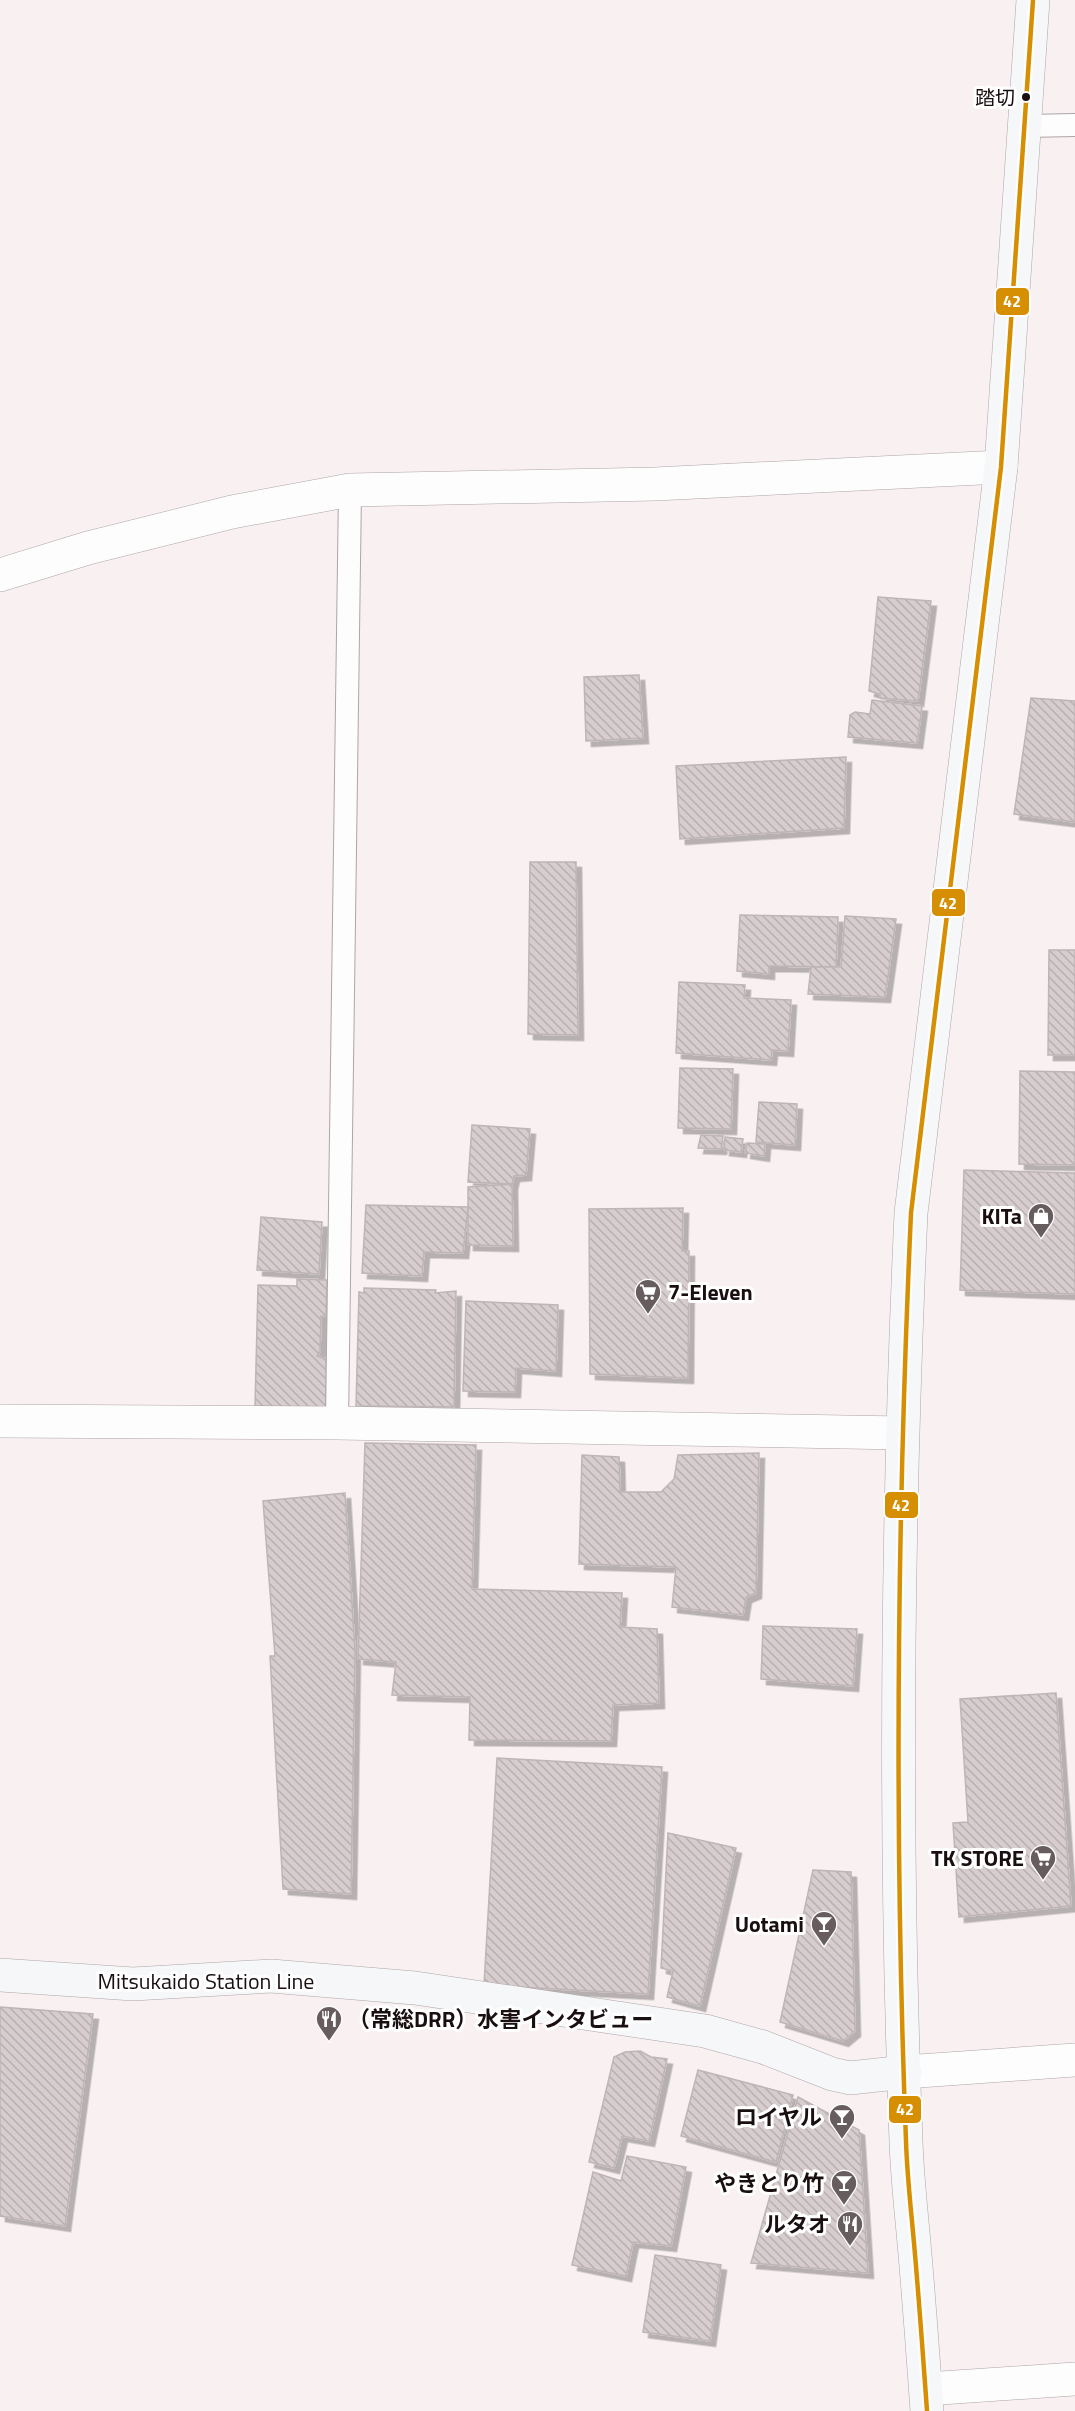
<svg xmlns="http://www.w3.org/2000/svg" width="1075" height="2411" font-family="'Titillium Web','Noto Sans JP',sans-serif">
<defs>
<pattern id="building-back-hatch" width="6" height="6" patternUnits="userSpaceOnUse" patternTransform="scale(1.5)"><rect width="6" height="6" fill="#d7cdcf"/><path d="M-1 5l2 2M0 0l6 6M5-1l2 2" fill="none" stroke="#b8afb1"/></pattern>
<filter id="shadow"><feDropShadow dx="5.5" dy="5.5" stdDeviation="0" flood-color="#0004"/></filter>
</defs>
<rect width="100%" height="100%" fill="#f8f0f1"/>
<g fill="url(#building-back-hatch)" stroke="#bfb5b7" stroke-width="1.5" filter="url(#shadow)">
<polygon points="878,597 931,601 918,701 880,698 880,694 869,691"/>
<polygon points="639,675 643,738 586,741 584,677"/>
<polygon points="1031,698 1075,701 1075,822 1014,814"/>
<polygon points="872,700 922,706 917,743 848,737 850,715 855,712 870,714"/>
<polygon points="846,757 844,828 680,839 676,766"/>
<polygon points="530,862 576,862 578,1035 528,1034"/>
<polygon points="740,915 838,917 836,967 769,966 769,974 737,971"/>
<polygon points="845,916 896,919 885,997 808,994 811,967 841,967"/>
<polygon points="1049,950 1075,950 1075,1055 1048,1055"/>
<polygon points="679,982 745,985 744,998 791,1000 788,1051 772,1050 771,1060 676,1053"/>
<polygon points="680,1068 733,1069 731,1129 678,1128"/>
<polygon points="1020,1071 1075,1072 1075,1165 1019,1164"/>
<polygon points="759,1102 797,1104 795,1145 756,1142"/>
<polygon points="472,1125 530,1129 526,1175 514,1176 512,1184 468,1182"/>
<polygon points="701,1135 723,1136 721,1149 698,1148"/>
<polygon points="725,1137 743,1139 741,1152 724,1150"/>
<polygon points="747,1143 765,1144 764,1156 745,1153"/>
<polygon points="964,1170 1075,1173 1075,1294 960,1290"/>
<polygon points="512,1184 513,1246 468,1245 468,1187"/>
<polygon points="366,1205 468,1207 463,1253 424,1252 422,1276 362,1273"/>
<polygon points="683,1208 682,1251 689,1251 688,1378 590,1374 589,1209"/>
<polygon points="261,1217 322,1222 319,1274 257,1270"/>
<polygon points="297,1279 327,1280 326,1316 321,1316 320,1352 317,1356 326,1359 326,1408 255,1406 258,1285 297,1286"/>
<polygon points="364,1288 436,1290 435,1293 456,1291 454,1407 356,1406 359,1292 364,1293"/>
<polygon points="466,1301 558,1305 556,1371 516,1368 515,1392 463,1391"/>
<polygon points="365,1443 476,1445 472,1589 622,1593 620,1627 657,1629 659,1703 613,1705 611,1741 469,1740 470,1697 392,1695 396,1662 358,1659"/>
<polygon points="759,1453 756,1593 746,1597 743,1615 672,1607 676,1567 579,1564 582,1455 619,1457 620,1492 661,1492 674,1479 678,1455"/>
<polygon points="345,1493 355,1651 351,1894 283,1889 270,1656 275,1656 263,1501"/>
<polygon points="763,1626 857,1629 853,1686 761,1679"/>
<polygon points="1056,1693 1071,1906 959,1917 953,1823 968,1822 960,1699"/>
<polygon points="497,1758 662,1767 648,1994 484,1985"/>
<polygon points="668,1833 736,1848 700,2006 667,1997 673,1971 661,1968"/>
<polygon points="813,1870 851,1872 855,2031 843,2041 780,2022"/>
<polygon points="0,2007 93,2014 65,2226 0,2216"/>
<polygon points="640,2051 651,2057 667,2059 649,2141 622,2136 614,2168 589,2162 614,2057 625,2052"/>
<polygon points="698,2070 793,2095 776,2162 681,2136"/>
<polygon points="798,2097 859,2130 868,2273 751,2263"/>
<polygon points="627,2156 686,2167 671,2246 633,2242 626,2276 572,2265 593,2172 621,2181"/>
<polygon points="655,2255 721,2265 710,2341 643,2332"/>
</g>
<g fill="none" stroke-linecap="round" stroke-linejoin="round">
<g stroke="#aea5a6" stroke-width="24">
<g id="service">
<polyline points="1026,126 1075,125"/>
<polyline points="337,1423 350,490"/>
</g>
</g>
<g stroke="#aea5a6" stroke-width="34">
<g id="minor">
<polyline points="0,575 88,548 232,512 350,490 655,484 1001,467"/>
<polyline points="0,1421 337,1423 902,1433"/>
</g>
</g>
<g stroke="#aea5a6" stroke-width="34">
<g id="tertiary">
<polyline points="905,2072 1075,2060"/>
<polyline points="926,2389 1075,2379"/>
</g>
</g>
<g stroke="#aea5a6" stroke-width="34">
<g id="secondary">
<polyline points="0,1975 133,1984 271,1976 415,1988 705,2031 763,2047 832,2074 850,2078 905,2072"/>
<path d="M927,2411C923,2355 919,2299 914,2243C911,2209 907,2175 906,2141C894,1832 897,1522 911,1213L1001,467L1033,0"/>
</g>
</g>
<use href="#service" stroke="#fefdfd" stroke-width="22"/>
<use href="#minor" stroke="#fefdfd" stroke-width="33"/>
<use href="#tertiary" stroke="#fefdfd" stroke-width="33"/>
<use href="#secondary" stroke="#f6f7f9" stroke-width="33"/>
<g stroke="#fefefe" stroke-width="9">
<path id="bus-1" d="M927,2411C923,2355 919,2299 914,2243C911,2209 907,2175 906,2141C894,1832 897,1522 911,1213L1001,467L1033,0"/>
</g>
<use href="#bus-1" stroke="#d68f02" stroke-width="4.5"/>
</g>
<defs>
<g id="shop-pin" transform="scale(1.35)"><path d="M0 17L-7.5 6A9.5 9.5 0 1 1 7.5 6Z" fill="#675d5f" stroke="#fefefe"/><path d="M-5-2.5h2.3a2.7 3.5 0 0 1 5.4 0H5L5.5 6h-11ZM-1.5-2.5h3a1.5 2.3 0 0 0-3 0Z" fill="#fff"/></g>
<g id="supermarket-pin" transform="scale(1.35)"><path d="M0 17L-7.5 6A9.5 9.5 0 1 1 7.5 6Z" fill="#675d5f" stroke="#fefefe"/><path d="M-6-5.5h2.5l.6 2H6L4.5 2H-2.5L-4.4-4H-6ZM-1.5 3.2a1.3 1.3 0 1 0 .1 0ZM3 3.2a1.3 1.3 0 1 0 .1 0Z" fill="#fff"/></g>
<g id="bar-pin" transform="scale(1.35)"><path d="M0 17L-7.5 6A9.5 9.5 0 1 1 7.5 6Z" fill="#675d5f" stroke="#fefefe"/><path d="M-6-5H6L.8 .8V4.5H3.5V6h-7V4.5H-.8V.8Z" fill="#fff"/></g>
<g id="restaurant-pin" transform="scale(1.35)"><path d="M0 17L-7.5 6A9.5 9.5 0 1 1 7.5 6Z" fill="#675d5f" stroke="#fefefe"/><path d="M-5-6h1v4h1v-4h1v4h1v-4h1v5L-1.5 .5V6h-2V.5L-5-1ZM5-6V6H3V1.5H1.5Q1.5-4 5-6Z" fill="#fff"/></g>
</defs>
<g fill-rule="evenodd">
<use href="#shop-pin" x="1041" y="1216"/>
<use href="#supermarket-pin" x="648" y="1292"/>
<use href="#supermarket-pin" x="1043" y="1858"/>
<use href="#bar-pin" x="824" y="1924"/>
<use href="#restaurant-pin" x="329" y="2019"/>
<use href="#bar-pin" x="842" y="2117"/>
<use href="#bar-pin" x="844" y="2183"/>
<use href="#restaurant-pin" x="850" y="2224"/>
</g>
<circle fill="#190e10" stroke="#fefefe" stroke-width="2" cx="1026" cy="97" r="5"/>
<g text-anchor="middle" stroke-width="6" stroke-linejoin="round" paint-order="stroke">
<g font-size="20" fill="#190e10" stroke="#fefefe" text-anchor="end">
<text x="1015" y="105">踏切</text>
</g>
<g font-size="22" font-weight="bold" fill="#190e10" stroke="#fefefe" text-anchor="end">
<text x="1022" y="1224">KITa</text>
<text x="668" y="1300" text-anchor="start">7-Eleven</text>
<text x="1024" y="1866">TK STORE</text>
<text x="804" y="1932">Uotami</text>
<text x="348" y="2027" text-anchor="start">（常総DRR）水害インタビュー</text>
<text x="822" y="2125">ロイヤル</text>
<text x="824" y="2191">やきとり竹</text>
<text x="830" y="2232">ルタオ</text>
</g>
<g font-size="22" fill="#190e10" stroke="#fefefe">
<text x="206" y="1989">Mitsukaido Station Line</text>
</g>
</g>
<g stroke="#fefefe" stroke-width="2">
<rect x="995" y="287" width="35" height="29" rx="6" fill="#d68f02"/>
<rect x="931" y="888" width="35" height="29" rx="6" fill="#d68f02"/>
<rect x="884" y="1491" width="35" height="28" rx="6" fill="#d68f02"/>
<rect x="888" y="2095" width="34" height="29" rx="6" fill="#d68f02"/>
</g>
<g font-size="16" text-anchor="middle" font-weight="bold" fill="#fff">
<text x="1012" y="307">42</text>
<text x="948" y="909">42</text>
<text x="901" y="1511">42</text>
<text x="905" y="2115">42</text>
</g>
</svg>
